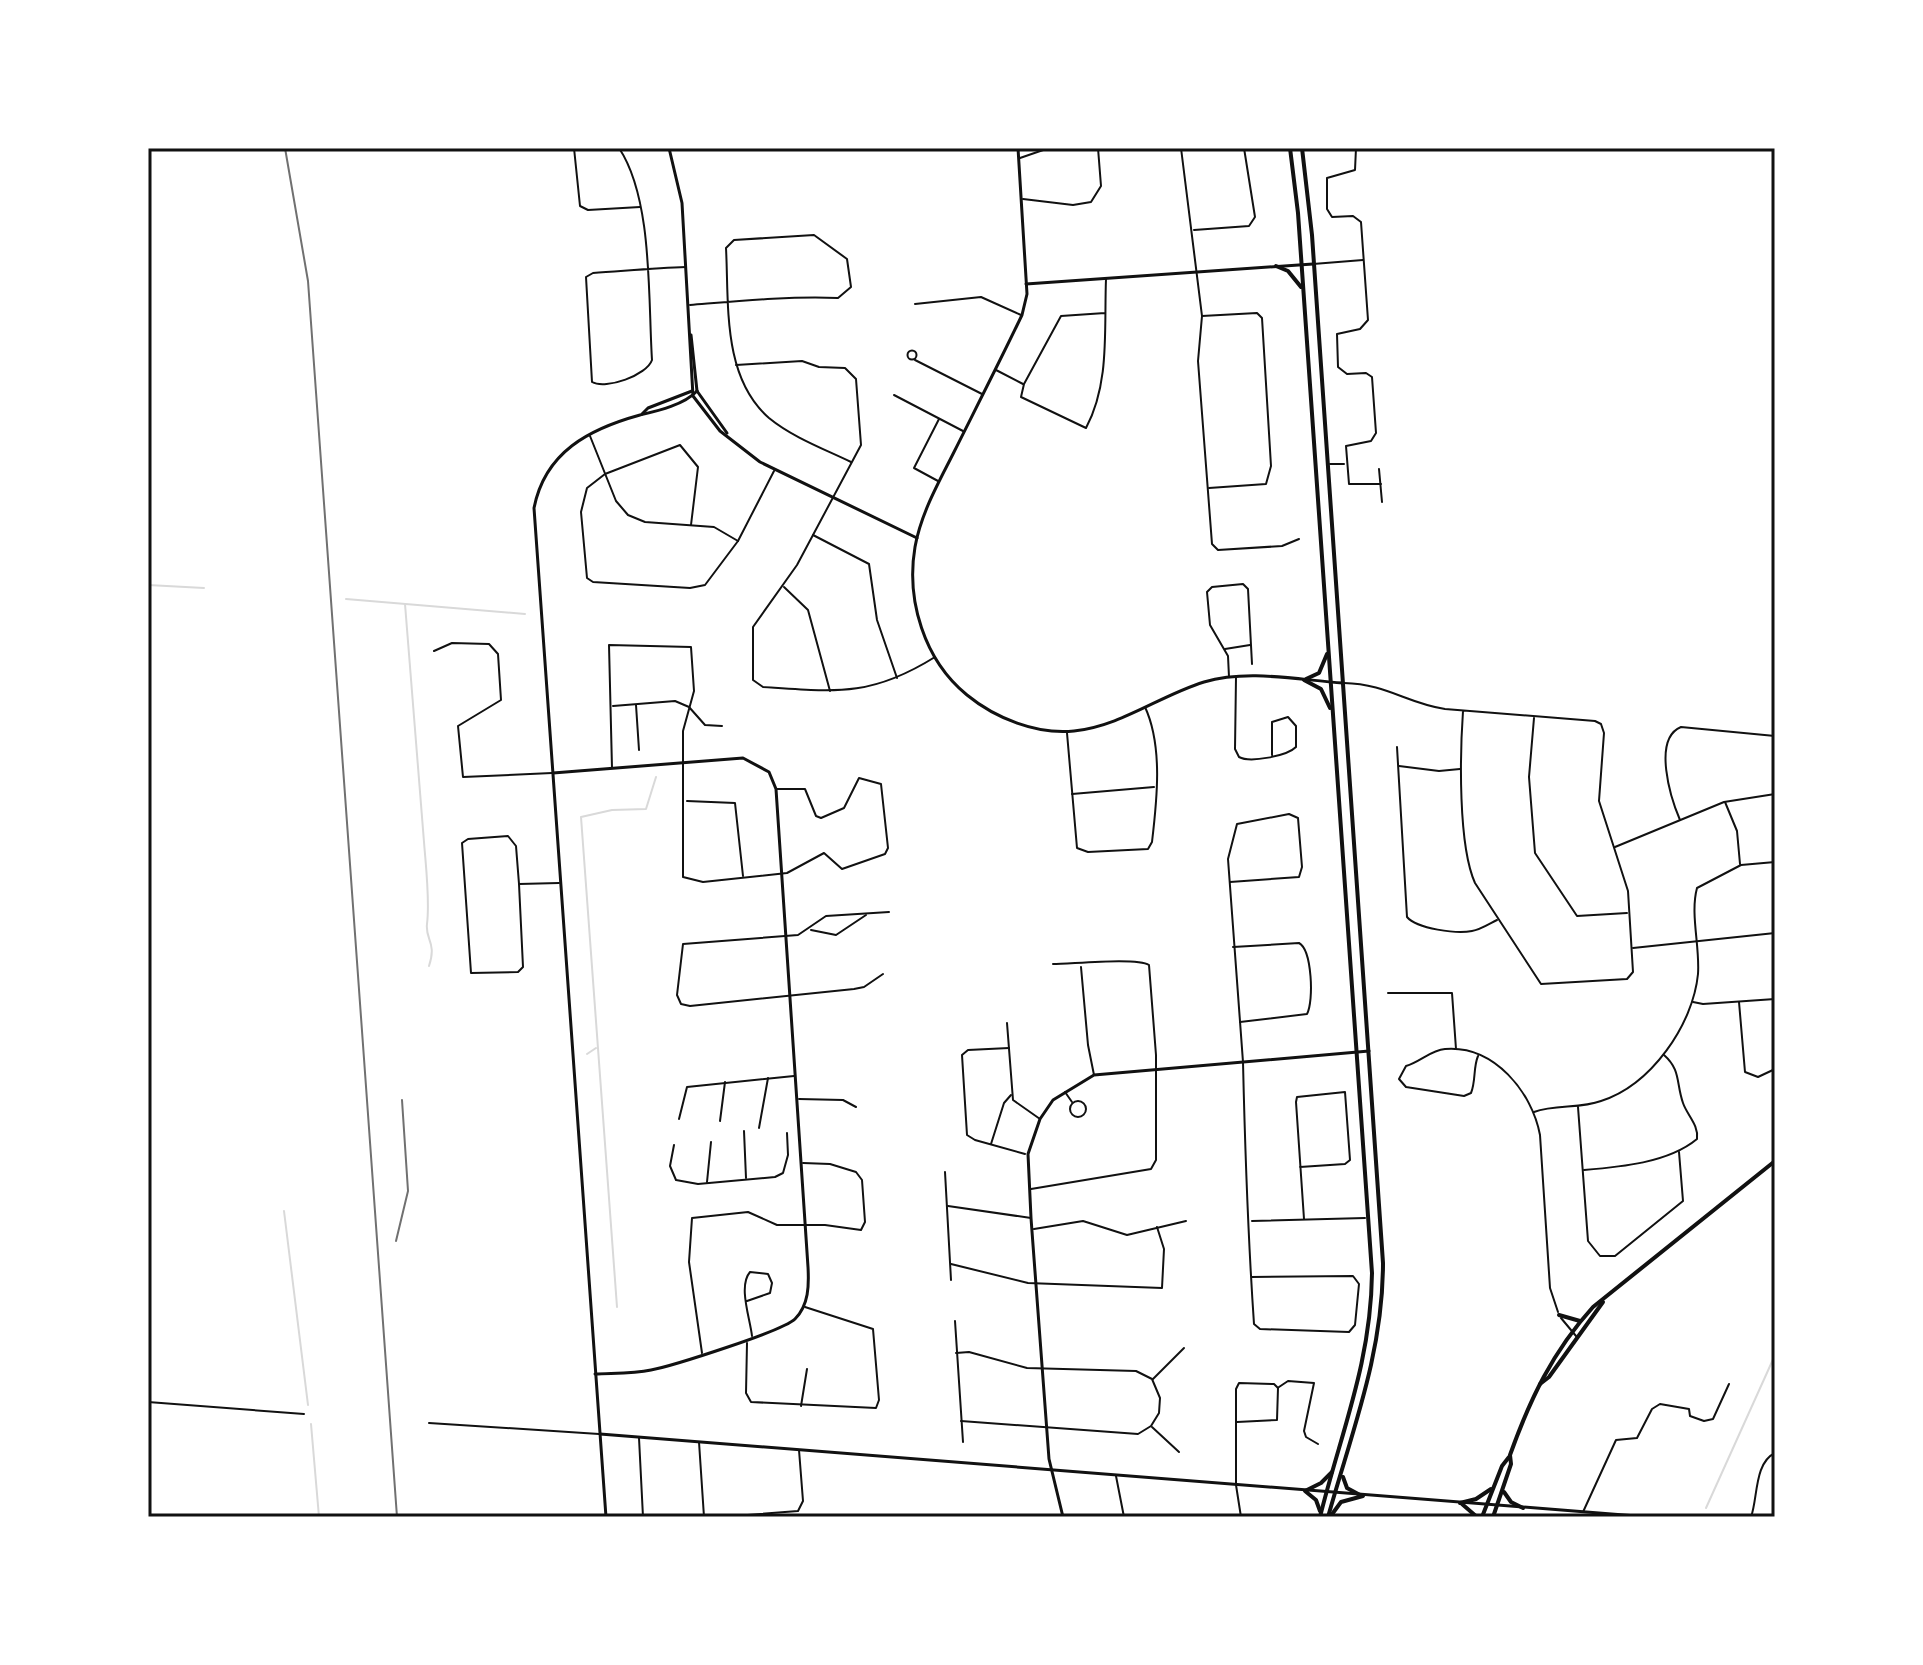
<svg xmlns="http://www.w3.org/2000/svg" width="1923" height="1665" font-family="'DM Sans',sans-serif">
<rect width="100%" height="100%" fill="#fff"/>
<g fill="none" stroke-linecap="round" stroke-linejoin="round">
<g stroke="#d9d9d9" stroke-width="2">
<polyline points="148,585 204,588"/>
<polyline points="346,599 525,614"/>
<path d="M405,604L424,842C426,868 430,900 427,924C425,940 437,942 429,966"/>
<polyline points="587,1054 596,1048"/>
<polyline points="284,1211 308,1405"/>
<polyline points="617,1307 581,817 612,810 646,809 656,777"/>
<polyline points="311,1424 319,1517"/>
<polyline points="1706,1508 1775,1355"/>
</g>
<g stroke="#111" stroke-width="2">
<polyline points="574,148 580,206 588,210 640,207"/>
<path d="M619,148C653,199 648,298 652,360C647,375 606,390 592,382L586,277L593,273C624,271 655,268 686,267"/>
<polyline points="1181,148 1202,316 1198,361 1212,544 1218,550 1282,546 1299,539"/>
<polyline points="1356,148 1355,170 1327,178 1327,209 1332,217 1353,216 1361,222 1368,320 1360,329 1337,334 1338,367 1347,374 1366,373 1372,377 1376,433 1371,441 1346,446 1349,484 1381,484"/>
<polyline points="1020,158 1049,148"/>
<polyline points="1023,199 1073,205 1091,202 1101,186 1098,148"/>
<polyline points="1194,230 1249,226 1255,217 1244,148"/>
<polyline points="1313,264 1363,260"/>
<polyline points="915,304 981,297 1021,315"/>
<path d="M690,305C739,301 789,296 838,298L851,287L847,259L814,235L734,240L726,248C729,304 722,377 769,418C792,437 824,449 851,462"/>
<path d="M1105,313L1061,316L1024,384L1021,397L1086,428C1110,383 1104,330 1106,279"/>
<polyline points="1202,316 1257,313 1262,318 1271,466 1266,484 1209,488"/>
<circle cx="912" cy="355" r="4.5"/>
<polyline points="915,360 982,394"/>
<path d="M736,365L802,361L819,367L845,368L856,379L861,445L797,565L753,627V680L763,687C836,692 871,697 935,657"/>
<polyline points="996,370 1023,384"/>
<polyline points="894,395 963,431"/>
<polyline points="590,436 616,501 628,515 645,522 714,527 738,541"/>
<polyline points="1330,464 1344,464"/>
<polyline points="1379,469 1382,502"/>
<polyline points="938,481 914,468 939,419"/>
<polyline points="691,525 698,467 680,445 605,474 587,488 581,512 587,578 593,582 690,588 705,585 738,541 774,471"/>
<polyline points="813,535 869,564 877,620 897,678"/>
<polyline points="784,587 808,610 830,691"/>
<polyline points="1225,649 1250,645"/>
<polyline points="434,651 452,643 489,644 498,654 501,700 458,726 463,777 552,773"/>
<polyline points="1229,677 1228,656 1210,625 1207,592 1212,587 1243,584 1248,589 1252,664"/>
<path d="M1236,677L1235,749L1239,757C1250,763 1287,756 1296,747V726L1288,717L1272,722V755"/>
<path d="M1344,683C1387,684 1406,703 1445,709L1595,721L1601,724L1604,733L1599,801L1628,891L1633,972L1627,979L1541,984L1475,883C1458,845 1460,754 1463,711"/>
<polyline points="636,705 639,750"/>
<polyline points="613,706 675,701 689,707 705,725 722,726"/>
<polyline points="1534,718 1529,777 1535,853 1577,916 1627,913"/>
<path d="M1067,733L1077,848L1088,852L1148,849L1152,842C1157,800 1163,746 1145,707"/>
<path d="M1397,747L1407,917C1417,929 1457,934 1472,931C1480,930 1489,924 1497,920"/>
<polyline points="1399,766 1439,771 1460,769"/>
<polyline points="612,768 609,645 691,647 694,691 683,731 683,877 703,882 787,873 824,853 842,869 885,854 888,848 881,784 859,778 844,808 821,818 816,816 805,789 777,789"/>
<polyline points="1072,794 1154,787"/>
<polyline points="687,801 735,803 743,876"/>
<polyline points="1725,802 1737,831 1740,864"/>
<path d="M1680,820C1671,799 1652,739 1681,727L1775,736"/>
<polyline points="1615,847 1724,802 1775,794"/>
<path d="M1230,882L1299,877L1302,867L1298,818L1289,814L1237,824L1228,859L1243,1062C1245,1149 1248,1237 1254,1324L1260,1329L1349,1332L1355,1325L1359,1284L1353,1276L1251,1277"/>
<polyline points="519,884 523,967 518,972 471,973 462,843 468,839 508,836 516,846 519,884 559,883"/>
<polyline points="811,930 836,935 866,915"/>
<path d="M1233,947L1299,943C1312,950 1314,1001 1307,1014L1240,1022"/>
<polyline points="1633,948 1775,933"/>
<polyline points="1081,967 1088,1045 1094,1075"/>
<polyline points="883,974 864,987 854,989 690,1006 681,1004 677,995 683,944 798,935 826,916 889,912"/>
<polyline points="1388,993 1452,993 1456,1049"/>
<polyline points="1693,1002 1703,1004 1775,999"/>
<polyline points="1739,1002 1745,1072 1758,1077 1775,1069"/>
<polyline points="1007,1023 1013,1100 1040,1119"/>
<polyline points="1009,1048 968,1050 962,1055 967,1135 975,1140 1025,1154"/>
<path d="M1478,1056C1473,1068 1476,1081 1471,1093L1464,1096L1406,1087L1399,1079L1406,1066C1420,1062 1431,1050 1445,1049C1494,1045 1532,1092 1540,1135L1550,1288L1558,1312"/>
<polyline points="1065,1092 1072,1102"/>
<polyline points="799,1099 843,1100 856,1107"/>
<circle cx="1078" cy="1109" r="8"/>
<polyline points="1578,1107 1588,1241 1600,1256 1615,1256 1683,1201 1679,1152"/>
<path d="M1534,1112C1555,1104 1580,1109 1601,1101C1651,1085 1693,1025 1698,974C1700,946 1690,914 1697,888L1741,865L1775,862"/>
<polyline points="679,1119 687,1087 794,1076"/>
<polyline points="720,1121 725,1082"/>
<polyline points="759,1128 768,1078"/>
<polyline points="744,1131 746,1178"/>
<polyline points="991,1144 1004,1103 1011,1095"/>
<polyline points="674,1145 670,1166 676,1180 698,1184 775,1177 783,1173 788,1155 787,1133"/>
<polyline points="1300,1167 1345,1164 1350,1160 1345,1092 1297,1097 1296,1102 1304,1219"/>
<path d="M1584,1170C1620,1167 1668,1163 1697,1139C1699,1125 1687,1115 1683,1103C1676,1083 1681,1070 1664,1055"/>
<polyline points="945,1172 951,1280"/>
<polyline points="707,1182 711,1142"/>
<path d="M1031,1189L1151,1169L1156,1160V1055L1149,965C1137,957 1071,964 1053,964"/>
<polyline points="948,1206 1031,1218"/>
<polyline points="1252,1221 1365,1218"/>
<polyline points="1034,1229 1083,1221 1127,1235 1186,1221"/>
<polyline points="951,1264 1028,1283 1162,1288 1164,1249 1157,1227"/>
<path d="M747,1301L770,1293L772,1283L768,1274L750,1272C738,1286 750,1318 752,1336"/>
<polyline points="1561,1318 1576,1336"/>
<polyline points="955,1321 963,1442"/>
<polyline points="747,1343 746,1393 751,1402 876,1408 879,1400 873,1329 805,1307"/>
<polyline points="702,1353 689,1262 692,1218 748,1212 777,1225 825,1225 861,1230 865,1222 862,1180 856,1172 830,1164 803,1163"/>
<polyline points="956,1353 969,1352 1027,1368 1136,1371 1152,1379 1160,1398 1159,1413 1151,1426 1138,1434 961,1421"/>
<polyline points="1153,1379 1184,1348"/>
<polyline points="1279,1387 1288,1381 1314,1383 1304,1431 1306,1437 1318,1444"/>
<polyline points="148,1402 304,1414"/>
<polyline points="801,1406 807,1369"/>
<polyline points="1237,1422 1277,1420 1278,1388"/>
<polyline points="429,1423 599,1434"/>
<polyline points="1152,1427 1179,1452"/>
<polyline points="639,1438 643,1517"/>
<polyline points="699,1442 704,1517"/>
<polyline points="1116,1476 1124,1517"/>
<polyline points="1583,1512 1616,1440 1637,1438 1652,1409 1660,1404 1689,1409 1690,1416 1704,1421 1713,1419 1729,1384"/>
<polyline points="721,1517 798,1511 803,1501 799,1450"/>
<polyline points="1241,1517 1236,1485 1236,1389 1239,1383 1274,1384 1278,1388"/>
<path d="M1751,1517C1758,1498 1754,1463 1775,1453"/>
</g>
<g stroke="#111" stroke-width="3">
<polyline points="669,148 682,203 693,396 720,431 760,462 917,538"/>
<path d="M1018,148L1027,294L1022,315C1000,361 977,406 954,452C939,482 921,513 915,547C906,600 924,660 967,695C995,718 1037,735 1074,731C1121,726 1159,696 1204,682C1248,669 1298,680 1343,683"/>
<polyline points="1026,284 1313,264"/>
<polyline points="691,335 697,391"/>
<polyline points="697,391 727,433"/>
<polyline points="642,414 648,408 692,391"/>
<path d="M553,773L743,758L769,772L776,789L808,1267C809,1285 809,1305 795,1319C783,1331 672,1366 651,1370C633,1374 613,1373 595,1374"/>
<polyline points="600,1434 1649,1517"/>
<path d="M606,1517L534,508C545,452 589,429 640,415C657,411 684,405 697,391"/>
<polyline points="1063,1517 1049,1459 1031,1218 1028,1154 1040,1119 1053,1100 1094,1075 1369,1051"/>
</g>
<g stroke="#111" stroke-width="4">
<path d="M1290,148L1298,213L1372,1273C1371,1363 1341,1432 1320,1517"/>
<path d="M1302,148L1312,235L1383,1263C1383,1354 1352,1431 1328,1517"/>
<polyline points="1276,266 1288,271 1301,287"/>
<polyline points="1306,679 1319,673 1327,654"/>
<polyline points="1304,680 1321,689 1330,708"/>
<polyline points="1559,1315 1580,1321"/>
<polyline points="1540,1384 1549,1377 1603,1302"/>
<polyline points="1343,1477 1347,1488 1360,1495"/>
<polyline points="1504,1492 1511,1502 1523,1508"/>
<polyline points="1460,1503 1476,1499 1491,1489"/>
<polyline points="1462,1504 1477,1517"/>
<polyline points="1320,1511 1316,1500 1305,1491 1321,1483 1332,1472"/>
<polyline points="1330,1517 1341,1502 1363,1496"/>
<polyline points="1482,1517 1502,1466 1509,1457"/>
<path d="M1493,1517L1511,1464L1510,1455C1530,1399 1553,1351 1593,1307L1775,1161"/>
</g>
<g stroke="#707070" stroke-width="2">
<polyline points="285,148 308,281 397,1517"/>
<polyline points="396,1241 408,1191 402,1100"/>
</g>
</g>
<rect width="1923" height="1665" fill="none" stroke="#ffffff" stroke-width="300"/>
<rect x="150" y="150" width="1623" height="1365" fill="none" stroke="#111" stroke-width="3"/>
</svg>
